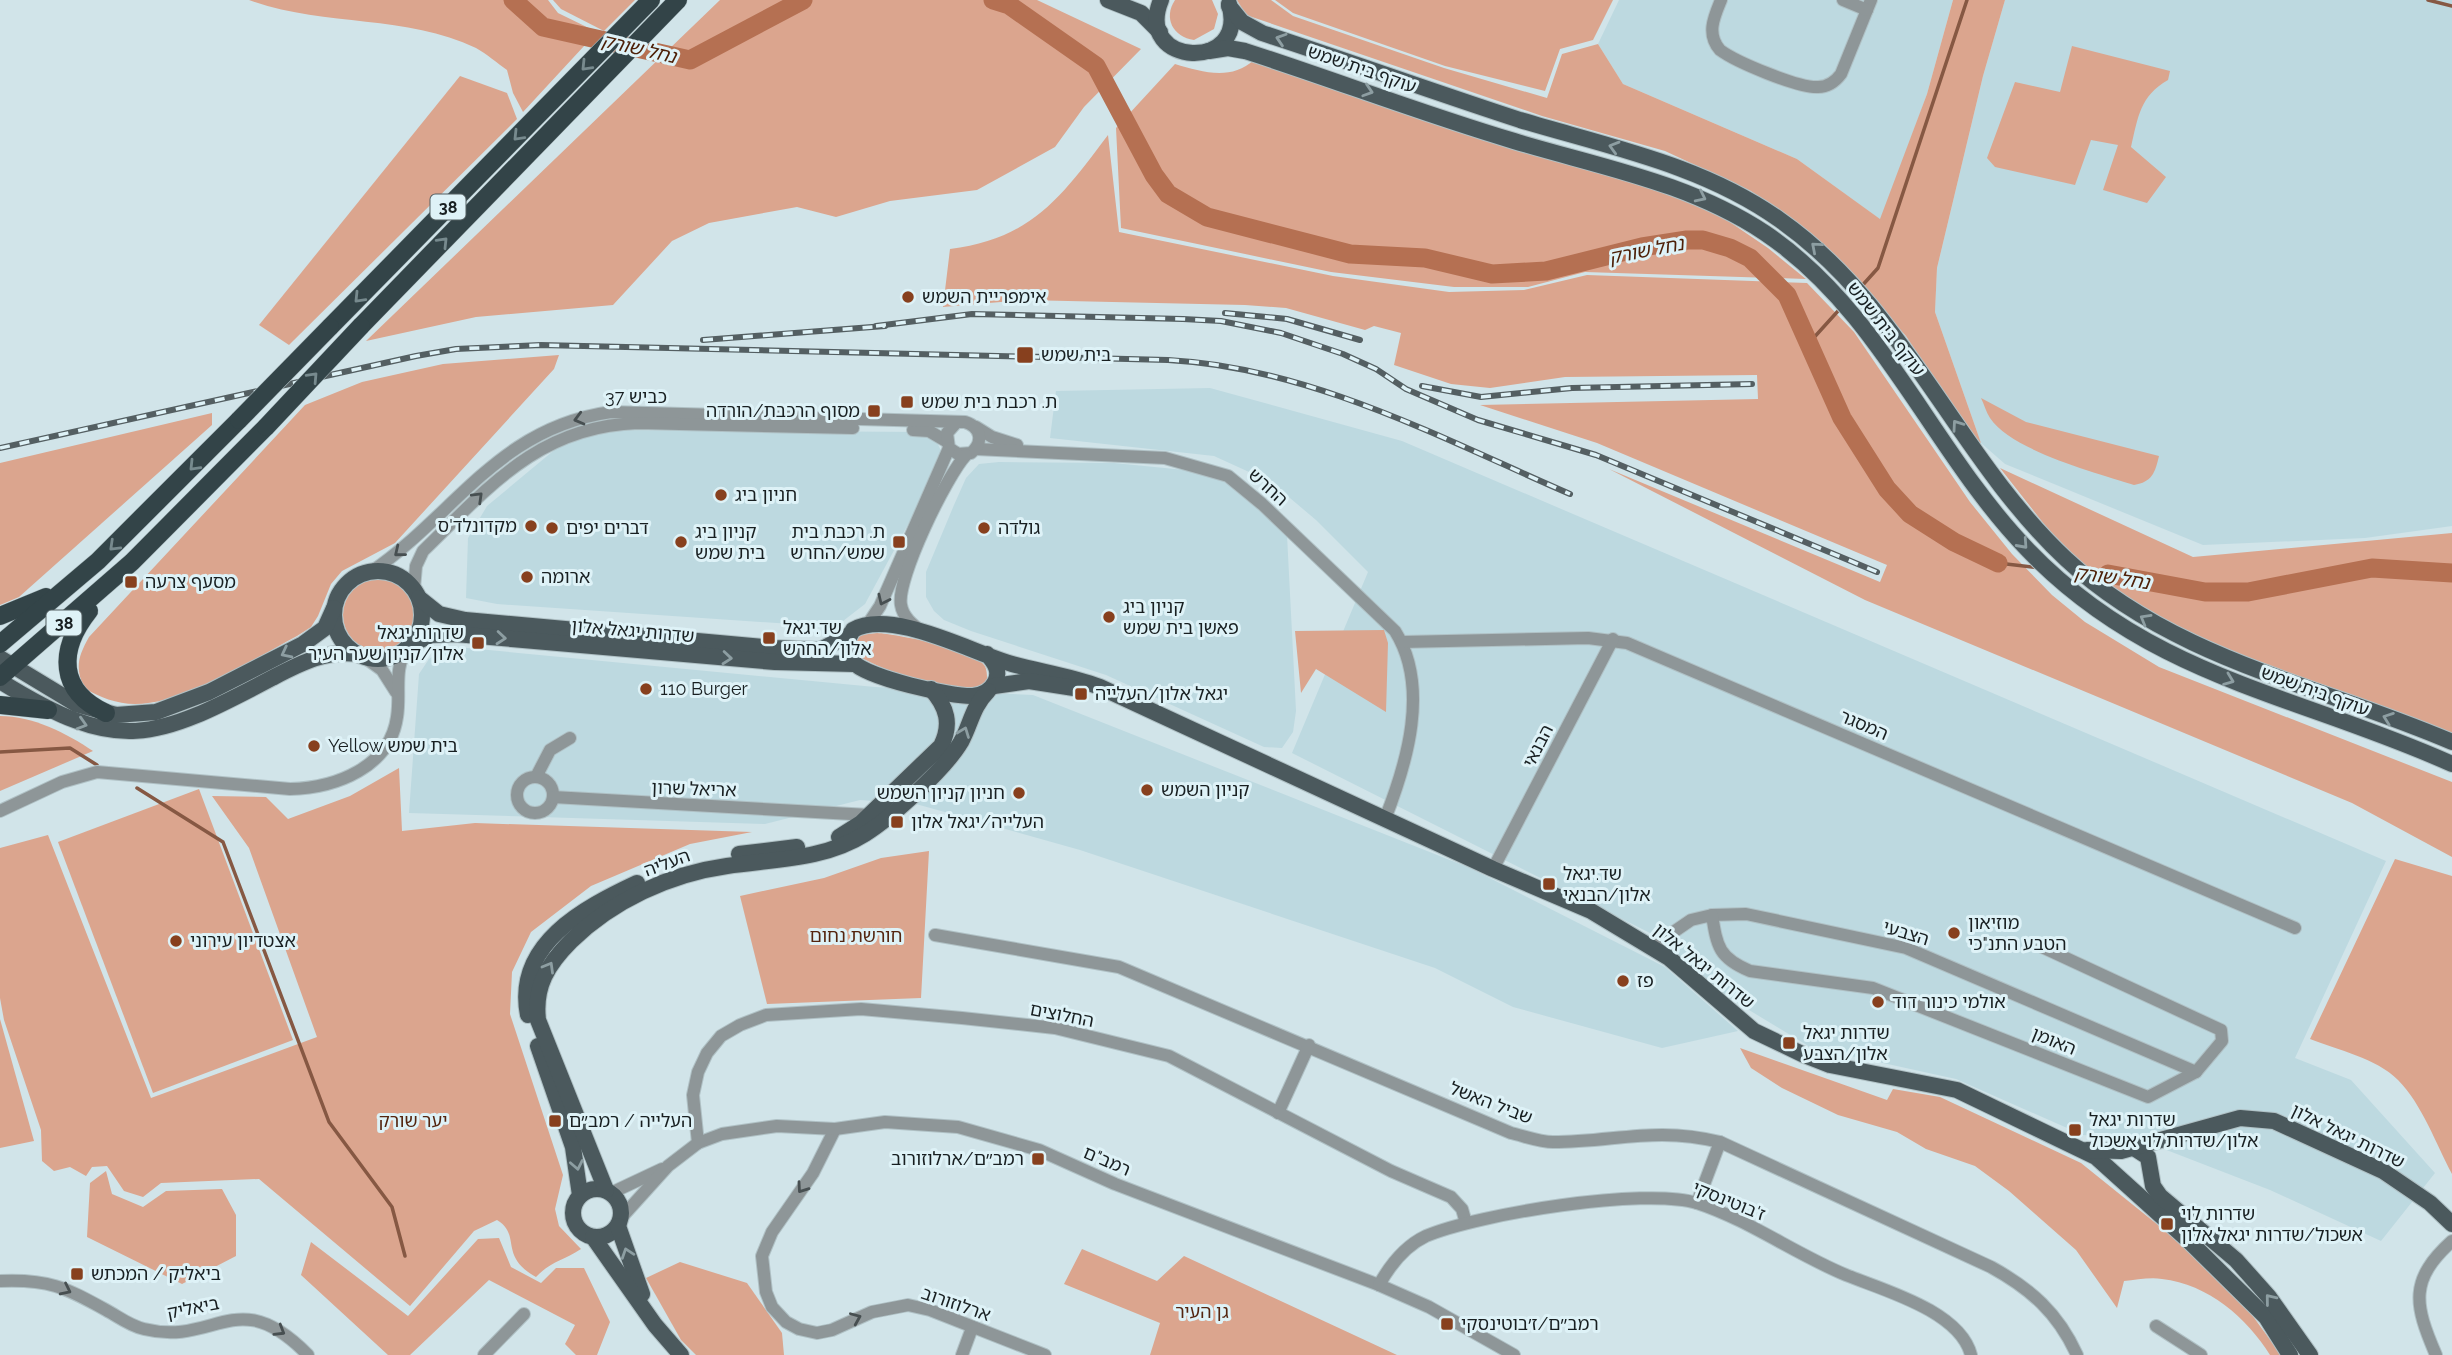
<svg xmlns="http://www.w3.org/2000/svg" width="2452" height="1355" font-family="Raleway,'Noto Sans Hebrew',sans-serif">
<rect width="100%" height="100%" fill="#d1e4e9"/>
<g fill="#bdd9e0">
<polygon points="1619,0 1953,0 1927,94 1881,220 1797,159 1623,84 1598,44"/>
<polygon points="2005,0 2452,0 2452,526 2365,538 2203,545 2005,464 1981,443 1935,312 1937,268 1983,76"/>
<polygon points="1210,388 1402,441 2386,861 2295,1058 2351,1080 2435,1173 2381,1241 2270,1190 2138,1139 2083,1135 1956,1079 1810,1047 1721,993 1654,935 1292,753 1368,572 1316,520 1271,482 1214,456 1050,438 1056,391"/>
<polygon points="589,430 926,432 936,440 942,453 939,467 865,604 843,621 821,626 497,604 466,598 468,538 487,506 564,442"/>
<polygon points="999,462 1114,463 1195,471 1231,484 1258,506 1287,535 1296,711 1293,732 1282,748 1264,747 1106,675 971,631 944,620 934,611 926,597 926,572 954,505 966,478 979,464"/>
<polygon points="446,646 875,687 1033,695 1470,868 1665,967 1738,1031 1662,1048 1513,1007 1435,968 1080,850 916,804 860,800 765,824 409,813 419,674 429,659"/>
</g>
<g fill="#dba58e">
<path d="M249,0H548L558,13L597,32L523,112L513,93L507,70C497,63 487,54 476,48C405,14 322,27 249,0Z"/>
<polygon points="553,0 635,0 604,31 561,9"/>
<polygon points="720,0 1037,0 1141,49 1084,107 1055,147 977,190 890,201 836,217 797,207 709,223 672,241 613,305 476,317 366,341"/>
<path d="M1175,0H1212L1218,14L1214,29L1194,40C1173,37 1163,18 1175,0Z"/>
<polygon points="1237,0 1271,0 1293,16 1444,68 1547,98 1562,54 1598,44 1623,84 1797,159 1880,219 1927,94 1953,0 2005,0 1983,76 1937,268 1935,312 1981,443 1974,439 1906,336 1852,275 1803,231 1751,191 1665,151 1542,116 1246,15"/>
<polygon points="1275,0 1613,0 1593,40 1560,49 1545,91 1445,66 1293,13"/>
<path d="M2072,46L2170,71L2168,80C2140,96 2138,117 2131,147L2166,177L2147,203L2103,190L2118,145L2091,140L2075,185L1995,167L1987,158L2015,82L2060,92Z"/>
<path d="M1254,60L1654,183L1718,214L1768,248L1806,279L1585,272L1528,287H1454L1331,272L1121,228L1116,128L1175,64C1202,72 1231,81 1254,60Z"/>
<polygon points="460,76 507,93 517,119 289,345 259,325"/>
<path d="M1108,135L1119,232L1333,276L1449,292L1524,290L1587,275L1807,283L1854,332L1970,502L2012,554L2052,595L2085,622L2159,667L2452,782V857L2352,803L1865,600L1609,469L1880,582L1887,565L1597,443L1480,405L1758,399L1757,375L1565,377L1490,388L1451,384L1394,365L1401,333L1374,326L1365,330L1286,308L1245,305L1024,300L943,307L950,249C1032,239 1062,196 1108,135Z"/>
<path d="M559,355L554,369L395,543L342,571L331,584L318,616L311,627L297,636C250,661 189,703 135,704C117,704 99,697 84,688C75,667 78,657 89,637L305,405L362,382L443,364Z"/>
<path d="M1981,398L2026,422L2159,456C2155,473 2152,482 2134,485C2097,473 2012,451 1990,418C1986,412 1984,404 1981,398Z"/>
<polygon points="212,413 212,425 19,597 0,605 0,463"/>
<polygon points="2000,468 2193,557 2452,533 2452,743 2166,625 2103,582 2055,538"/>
<circle cx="379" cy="615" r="36"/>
<polygon points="1384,630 1388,643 1386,712 1316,669 1301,693 1295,631"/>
<path d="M877,633C897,634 972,649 984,665C987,669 987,675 987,681C968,703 878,669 857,655L854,644L860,635Z"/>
<path d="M0,716C33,716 66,733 93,751L0,791Z"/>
<path d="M399,768L402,831L475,823L752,832L690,844L591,886L531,932L512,972L510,1014L563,1175L555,1209L559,1226L581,1249C563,1261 551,1261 536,1277C498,1256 522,1235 497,1220L474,1231L410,1306L259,1179L161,1183L143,1197L124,1191L107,1166L92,1167L86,1176L70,1167L54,1171L42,1161L41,1130L4,1020L0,998V848L48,835L151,1098L317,1037L249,848L212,796L266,797L288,819L350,796Z"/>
<polygon points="199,789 293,1040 153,1093 58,842"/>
<polygon points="929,851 921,998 767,1004 740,896 824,878 881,858"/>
<path d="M2395,859L2452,876V1174C2436,1144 2422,1104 2398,1080C2376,1058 2338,1050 2310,1039Z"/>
<polygon points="0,1019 34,1141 0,1148"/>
<path d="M1740,1048L1887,1100L1893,1089L1940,1097L2081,1163L2189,1250L2239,1297L2281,1355H2270C2247,1318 2208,1284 2162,1279C2150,1277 2136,1280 2124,1281L2117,1308L2076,1250L2009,1191L1975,1166L1926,1149L1897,1132L1838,1115L1782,1088L1751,1068Z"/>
<polygon points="106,1171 112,1194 143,1207 166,1191 222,1189 236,1215 236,1256 182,1284 87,1237 90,1183"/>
<polygon points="499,1238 511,1267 541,1283 556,1268 584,1268 610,1322 597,1355 576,1355 565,1344 575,1325 489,1280 410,1355 388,1355 301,1275 311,1242 408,1316 478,1239"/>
<polygon points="1082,1249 1157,1281 1184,1256 1397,1355 1150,1355 1160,1323 1064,1284"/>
<polygon points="680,1262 747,1283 782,1333 784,1355 696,1355 681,1340 646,1278"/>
</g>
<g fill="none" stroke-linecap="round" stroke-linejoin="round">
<g stroke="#865843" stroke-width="3.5">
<polyline points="2428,0 2452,6"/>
<polyline points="1860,288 1878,268 1967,0"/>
<polyline points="1809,343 1838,311"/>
<polyline points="1998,563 2040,568"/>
<polyline points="2093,573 2108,574"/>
<polyline points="0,752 70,748 97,765"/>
<polyline points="137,788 223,842 329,1122 392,1207 405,1256"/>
</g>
<g stroke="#b57052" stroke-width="19">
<polyline points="513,0 543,27 690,60 803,0"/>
<polyline points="993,0 1009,5 1096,66 1154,175 1168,194 1207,217 1350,254 1425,258 1492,274 1546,271 1642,247 1687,240 1703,240 1730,248 1750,258 1787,295 1842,418 1887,489 1910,514 1954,542 1998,563"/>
<polyline points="2108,574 2205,592 2248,592 2372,568 2452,573"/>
</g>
<g stroke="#b0c1c5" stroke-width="14">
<g id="minor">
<path d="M1721,0C1714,17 1706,34 1720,50C1736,62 1798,88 1818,87C1828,87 1835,82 1841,74L1871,0"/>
<polyline points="1843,0 1867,10"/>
<polyline points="976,427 992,437 1017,445"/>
<polyline points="913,430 929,431 946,441"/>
<path d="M976,449L1165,458L1228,476L1262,504L1395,631C1430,687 1407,763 1385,819"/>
<path d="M371,572C457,513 498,428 611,412L965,422C981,427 984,442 971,453L958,454L949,448L947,433L955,424"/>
<path d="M414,589L416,566L423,551C489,487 539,426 638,423L853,428"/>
<polyline points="868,624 880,606 949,448"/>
<path d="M921,631C912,624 903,617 901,605C896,579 947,475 966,455"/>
<polyline points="1402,642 1588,638 1627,643 2295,928"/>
<polyline points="364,657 382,670 396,692"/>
<circle cx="535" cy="795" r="18"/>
<polyline points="536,777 550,750 570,738"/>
<polyline points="553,797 869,815"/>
<path d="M0,811L62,782L97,772L290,789C336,788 390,767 397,717C401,693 393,669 407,648"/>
<polyline points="1493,869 1613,639"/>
<polyline points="1712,915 1746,914 1906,948 2196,1072"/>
<path d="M935,935L1119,967L1511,1133C1524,1136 1540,1142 1553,1142C1615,1142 1655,1126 1720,1142L1991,1267C2031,1289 2058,1313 2077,1355"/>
<path d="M1653,946L1691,920L1712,915C1717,947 1719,958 1750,971L1873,988L2148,1097L2196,1072L2222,1041L2221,1030L2042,947"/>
<polyline points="1278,1113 1309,1045"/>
<polyline points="835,1129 813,1173 772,1232 762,1256 766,1292 772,1307 786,1322 799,1329 817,1333 832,1330 872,1312 908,1305 930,1310 1045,1355"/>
<polyline points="698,1143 693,1095 698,1072 707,1053 721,1036 740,1025 766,1015 861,1009 962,1018 1055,1028 1169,1056 1391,1171 1451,1197 1462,1209 1466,1223"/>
<polyline points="611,1193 662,1169"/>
<polyline points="1697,1203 1720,1142"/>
<polyline points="621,1218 668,1166 698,1143 722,1134 777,1126 835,1129 885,1122 958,1127 1039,1150 1115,1184 1379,1285 1429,1307 1514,1355"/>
<path d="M0,1281C49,1279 64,1287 106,1310C119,1317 130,1326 144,1329C217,1347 236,1282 308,1355"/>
<path d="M1379,1285C1390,1265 1405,1246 1426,1236C1478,1214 1645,1187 1697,1203C1749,1220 1795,1254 1846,1275C1883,1290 1960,1311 1971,1355"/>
<polyline points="2156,1326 2201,1355"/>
<polyline points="484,1355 524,1314"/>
<polyline points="962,1355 972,1328"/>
<path d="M2436,1355C2414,1304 2409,1280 2452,1241"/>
</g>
</g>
<g stroke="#b0c1c5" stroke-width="18">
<g id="major">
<polyline points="1108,0 1141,13 1160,32"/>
<path d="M1161,0C1133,68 1250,72 1229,4"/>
<path d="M1229,6L1242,22L1262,33C1348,61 1434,92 1520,120C1610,147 1703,165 1780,220C1904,307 1957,457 2066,559C2174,660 2320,685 2452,742"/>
<path d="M1209,51L1228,48L1245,51C1335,80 1423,114 1514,141C1600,167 1688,182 1765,233C1882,312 1932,451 2028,550C2151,678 2299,695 2452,764"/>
<circle cx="378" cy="615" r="44"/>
<polyline points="419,598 439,614 465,620 774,648 820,650 849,635"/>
<polyline points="410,645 431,635 455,634 775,662 855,664"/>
<path d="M987,654C994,662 1001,671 995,682C991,690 982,695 973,696C952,697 867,678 853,662C849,656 848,649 847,641L853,630C891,608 973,653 1012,664C1041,672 1070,676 1100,687L1493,869L1591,911L1669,958L1754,1031L1802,1054L1830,1065L1957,1090L2096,1157L2188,1240L2266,1317L2290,1355"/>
<polyline points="0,658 76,704 116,715 156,712 209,692 303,644 325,628 334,608"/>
<path d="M0,681C119,755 153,741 272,678C301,663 325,650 358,654"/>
<polyline points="994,686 1029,681 1074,688"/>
<path d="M839,837L861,823L941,746C952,724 947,707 931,689"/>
<polyline points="739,854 797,847"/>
<path d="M528,1015C514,944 584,908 637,883"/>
<polyline points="538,1046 573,1147 580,1195"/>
<polyline points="2134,1148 2148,1157 2153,1186 2160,1196 2236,1260 2269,1297 2310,1355"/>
<polyline points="2087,1150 2121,1151 2240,1118 2274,1121 2383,1171 2430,1203 2452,1224"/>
<circle cx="597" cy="1213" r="24"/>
<path d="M606,1190L538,1020C534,986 548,964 571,941C612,901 669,874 727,866C774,859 824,860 865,834C892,817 945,769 961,742C971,724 972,707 988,691"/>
<polyline points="618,1226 642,1294"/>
<polyline points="593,1237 655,1325 681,1355"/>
</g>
</g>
<g stroke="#b0c1c5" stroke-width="19">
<g id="highway">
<polyline points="361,326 678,0"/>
<polyline points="330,327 651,0"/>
<path d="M89,611C58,650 58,691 106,713"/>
<polyline points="0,616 46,597"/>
<polyline points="0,644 98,561 239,420"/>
<polyline points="0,677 132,562 266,427"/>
<polyline points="0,705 48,710"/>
</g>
</g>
<use href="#minor" stroke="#8e9698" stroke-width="12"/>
<use href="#major" stroke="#4b595d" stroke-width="16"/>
<use href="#highway" stroke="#334448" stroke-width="18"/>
<g stroke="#545f62" stroke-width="6">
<g id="rail">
<polyline points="1225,313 1287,319 1360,340"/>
<polyline points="876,326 972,314 1183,319 1221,321 1281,333 1343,354 1376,369 1406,389 1478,420 1596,455 1877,572"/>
<polyline points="703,340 885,326"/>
<polyline points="1422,386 1481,397 1572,388 1752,384"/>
<path d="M0,448L416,356L456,349L541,345L1168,360C1309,367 1443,439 1570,494"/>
</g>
</g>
<use href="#rail" stroke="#def2f7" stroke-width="3.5" stroke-dasharray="10" stroke-linecap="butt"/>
<g stroke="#b0c1c5" stroke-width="19" stroke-linecap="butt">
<g id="highway-bridge">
<polyline points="239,420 330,327"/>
<polyline points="266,427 361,326"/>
</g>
</g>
<use href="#highway-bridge" stroke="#334448" stroke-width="18"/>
</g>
<defs><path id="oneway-chevron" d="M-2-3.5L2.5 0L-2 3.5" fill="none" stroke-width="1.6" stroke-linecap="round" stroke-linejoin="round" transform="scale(1.75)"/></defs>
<g stroke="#8d9ea2">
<use href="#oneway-chevron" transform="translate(1281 39) rotate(-162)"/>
<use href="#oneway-chevron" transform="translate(1368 91) rotate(18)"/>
<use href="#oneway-chevron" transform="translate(1614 147) rotate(-164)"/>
<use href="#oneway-chevron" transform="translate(1701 197) rotate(26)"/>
<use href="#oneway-chevron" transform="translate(1816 247) rotate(-139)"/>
<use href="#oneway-chevron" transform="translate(1957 425) rotate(-125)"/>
<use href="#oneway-chevron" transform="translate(2023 544) rotate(48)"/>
<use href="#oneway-chevron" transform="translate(2145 619) rotate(-150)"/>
<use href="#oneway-chevron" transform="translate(501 638) rotate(5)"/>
<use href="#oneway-chevron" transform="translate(286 653) rotate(153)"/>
<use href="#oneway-chevron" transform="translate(727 658) rotate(5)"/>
<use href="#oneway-chevron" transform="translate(2229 680) rotate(21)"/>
<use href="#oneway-chevron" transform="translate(2388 718) rotate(-160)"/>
<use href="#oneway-chevron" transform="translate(82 724) rotate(17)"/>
<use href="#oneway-chevron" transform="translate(964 732) rotate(-69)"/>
<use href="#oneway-chevron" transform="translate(549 967) rotate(-60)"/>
<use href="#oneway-chevron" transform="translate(577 1165) rotate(79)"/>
<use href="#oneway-chevron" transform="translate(627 1253) rotate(-109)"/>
<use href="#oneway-chevron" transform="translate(2270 1299) rotate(-129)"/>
</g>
<g stroke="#778a8e">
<use href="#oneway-chevron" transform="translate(586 66) rotate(134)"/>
<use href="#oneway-chevron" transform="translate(518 136) rotate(134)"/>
<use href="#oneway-chevron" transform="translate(443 242) rotate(-46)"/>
<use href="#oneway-chevron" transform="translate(359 298) rotate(134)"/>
<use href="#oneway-chevron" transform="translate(313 377) rotate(-47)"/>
<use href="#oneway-chevron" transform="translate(194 466) rotate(134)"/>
<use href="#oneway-chevron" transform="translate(114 546) rotate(136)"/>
</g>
<g stroke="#474f51">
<use href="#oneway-chevron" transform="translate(579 419) rotate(165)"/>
<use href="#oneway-chevron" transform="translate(478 497) rotate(-44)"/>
<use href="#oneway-chevron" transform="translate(399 552) rotate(141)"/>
<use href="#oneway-chevron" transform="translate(883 600) rotate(115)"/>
<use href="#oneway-chevron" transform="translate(802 1188) rotate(125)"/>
<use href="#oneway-chevron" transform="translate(66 1290) rotate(26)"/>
<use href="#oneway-chevron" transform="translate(856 1318) rotate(-23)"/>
<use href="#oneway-chevron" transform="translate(280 1331) rotate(31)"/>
</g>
<g fill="#87401e" stroke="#def2f7" stroke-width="2.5">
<circle cx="908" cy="297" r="7"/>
<rect x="1016" y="346" width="18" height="18" rx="3.5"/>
<rect x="900" y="395" width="14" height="14" rx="3.5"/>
<rect x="867" y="404" width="14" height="14" rx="3.5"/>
<circle cx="721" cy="495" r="7"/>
<circle cx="531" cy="526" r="7"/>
<circle cx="552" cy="528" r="7"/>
<circle cx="984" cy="528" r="7"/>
<circle cx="681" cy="542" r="7"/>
<rect x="892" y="535" width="14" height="14" rx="3.5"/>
<circle cx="527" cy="577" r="7"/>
<rect x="124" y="575" width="14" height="14" rx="3.5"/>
<circle cx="1109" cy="617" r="7"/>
<rect x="762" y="631" width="14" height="14" rx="3.5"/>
<rect x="471" y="636" width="14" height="14" rx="3.5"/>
<circle cx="646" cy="689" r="7"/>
<rect x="1074" y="687" width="14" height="14" rx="3.5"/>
<circle cx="314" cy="746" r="7"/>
<circle cx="1147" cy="790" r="7"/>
<circle cx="1019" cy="793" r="7"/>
<rect x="890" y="815" width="14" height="14" rx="3.5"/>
<rect x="1542" y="877" width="14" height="14" rx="3.5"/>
<circle cx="1954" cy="933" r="7"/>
<circle cx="176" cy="941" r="7"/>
<circle cx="1623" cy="981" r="7"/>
<circle cx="1878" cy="1002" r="7"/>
<rect x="1782" y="1036" width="14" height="14" rx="3.5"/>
<rect x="548" y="1114" width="14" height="14" rx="3.5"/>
<rect x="2068" y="1123" width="14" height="14" rx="3.5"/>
<rect x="1031" y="1152" width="14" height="14" rx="3.5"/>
<rect x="2160" y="1217" width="14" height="14" rx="3.5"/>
<rect x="70" y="1267" width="14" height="14" rx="3.5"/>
<rect x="1440" y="1317" width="14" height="14" rx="3.5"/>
</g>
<g text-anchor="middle" stroke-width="6" stroke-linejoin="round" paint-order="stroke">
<g fill="#def2f7" stroke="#535e61" stroke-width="2">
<rect x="430.5" y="194.5" width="35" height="25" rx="5"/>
<rect x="46.5" y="610.5" width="35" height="25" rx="5"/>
</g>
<g font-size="16" font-weight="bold" fill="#181f21">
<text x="448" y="213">38</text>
<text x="64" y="629">38</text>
</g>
<g font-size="18" fill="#181f21" stroke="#def2f7">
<text transform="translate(1362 69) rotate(19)" y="6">עוקף בית שמש</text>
<text transform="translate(1886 329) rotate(52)" y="6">עוקף בית שמש</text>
<text x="636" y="403">כביש 37</text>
<text transform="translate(1268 487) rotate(42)" y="6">החרש</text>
<text transform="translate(633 631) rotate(5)" y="6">שדרות יגאל אלון</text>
<text transform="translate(2315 691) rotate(20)" y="6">עוקף בית שמש</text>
<text transform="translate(1864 725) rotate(23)" y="6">המסגר</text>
<text transform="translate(1538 746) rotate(-63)" y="6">הבנאי</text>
<text transform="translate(694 789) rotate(2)" y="6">אריאל שרון</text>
<text transform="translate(667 863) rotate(-20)" y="6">העליה</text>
<text transform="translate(1906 933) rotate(17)" y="6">הצבעי</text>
<text transform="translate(1704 966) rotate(39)" y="6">שדרות יגאל אלון</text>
<text transform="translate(1062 1015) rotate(11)" y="6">החלוצים</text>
<text transform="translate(2054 1041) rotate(22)" y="6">האומן</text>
<text transform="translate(1491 1103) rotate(21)" y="6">שביל האשל</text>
<text transform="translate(2348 1136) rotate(26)" y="6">שדרות יגאל אלון</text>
<text transform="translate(1107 1161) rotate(23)" y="6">רמב"ם</text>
<text transform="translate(1729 1201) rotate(22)" y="6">ז'בוטינסקי</text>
<text transform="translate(956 1304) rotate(19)" y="6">ארלוזורוב</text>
<text transform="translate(193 1308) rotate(-11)" y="6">ביאליק</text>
</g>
<g font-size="18" fill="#181f21" stroke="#def2f7" text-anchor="start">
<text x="922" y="303">אימפריית השמש</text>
<text x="1041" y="361">בית שמש</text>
<text x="921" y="408">ת. רכבת בית שמש</text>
<text x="860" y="417" text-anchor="end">מסוף הרכבת/הורדה</text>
<text x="735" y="501">חניון ביג</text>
<text x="517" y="532" text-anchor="end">מקדונלד'ס</text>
<text x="566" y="534">דברים יפים</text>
<text x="998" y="534">גולדה</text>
<text x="695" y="538">קניון ביג<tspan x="695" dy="21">בית שמש</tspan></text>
<text x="885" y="538" text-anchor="end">ת. רכבת בית<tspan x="885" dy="21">שמש/החרש</tspan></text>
<text x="541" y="583">ארומה</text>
<text x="145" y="588">מסעף צרעה</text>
<text x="1123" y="613">קניון ביג<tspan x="1123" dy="21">פאשן בית שמש</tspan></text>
<text x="783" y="634">שד.יגאל<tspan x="783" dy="21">אלון/החרש</tspan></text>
<text x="464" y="639" text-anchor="end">שדרות יגאל<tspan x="464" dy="21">אלון/קניון שער העיר</tspan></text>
<text x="660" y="695">110 Burger</text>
<text x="1095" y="700">יגאל אלון/העלייה</text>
<text x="328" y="752">Yellow בית שמש</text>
<text x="1161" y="796">קניון השמש</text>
<text x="1005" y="799" text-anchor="end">חניון קניון השמש</text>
<text x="911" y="828">העלייה/יגאל אלון</text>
<text x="1563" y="880">שד.יגאל<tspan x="1563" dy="21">אלון/הבנאי</tspan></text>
<text x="1968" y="929">מוזיאון<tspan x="1968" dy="21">הטבע התנ"כי</tspan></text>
<text x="190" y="947">אצטדיון עירוני</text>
<text x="1637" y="987">פז</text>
<text x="1892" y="1008">אולמי כינור דוד</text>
<text x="1803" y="1039">שדרות יגאל<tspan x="1803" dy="21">אלון/הצבע</tspan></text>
<text x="2089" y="1126">שדרות יגאל<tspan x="2089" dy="21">אלון/שדרות לוי אשכול</tspan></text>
<text x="569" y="1127">העלייה / רמב״ם</text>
<text x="1024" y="1165" text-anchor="end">רמב״ם/ארלוזורוב</text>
<text x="2181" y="1220">שדרות לוי<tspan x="2181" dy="21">אשכול/שדרות יגאל אלון</tspan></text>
<text x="91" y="1280">ביאליק / המכתש</text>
<text x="1461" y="1330">רמב״ם/ז׳בוטינסקי</text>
</g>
<g font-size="18" fill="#54250f" stroke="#def2f7">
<text x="856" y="942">חורשת נחום</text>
<text x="413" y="1127">יער שורק</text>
<text x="1202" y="1318">גן העיר</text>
</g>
<g font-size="19" font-style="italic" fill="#4d2008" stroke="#def2f7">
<text transform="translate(639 48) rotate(13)" y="7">נחל שורק</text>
<text transform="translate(1646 250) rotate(-11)" y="7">נחל שורק</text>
<text transform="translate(2112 577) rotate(8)" y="7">נחל שורק</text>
</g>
</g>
</svg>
